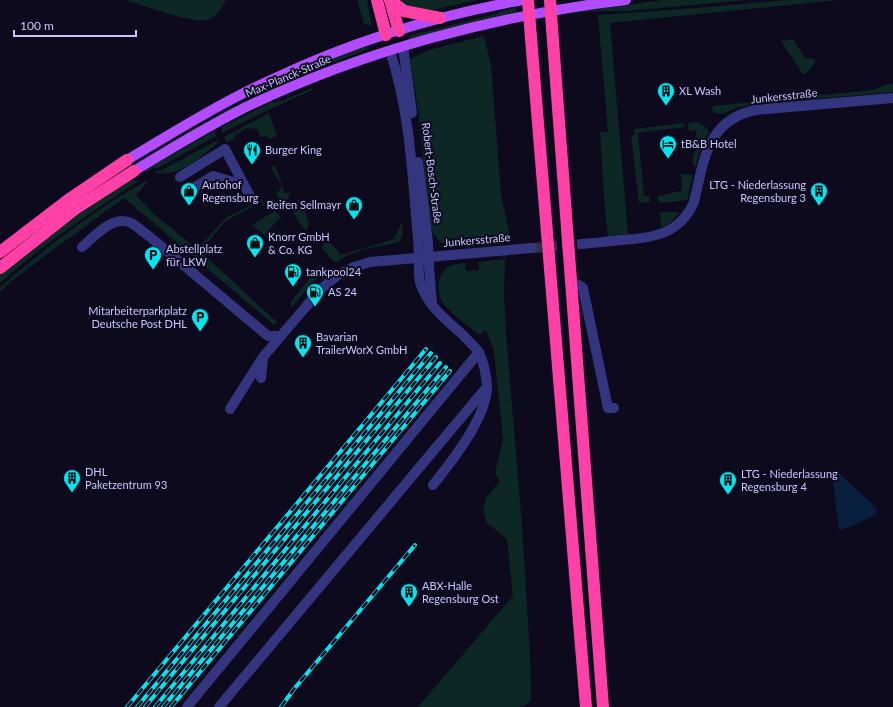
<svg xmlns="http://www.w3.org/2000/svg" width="893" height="707" font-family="Lato,sans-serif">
<rect width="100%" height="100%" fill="#0d0a1d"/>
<g fill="#0d2725">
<path d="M126,0H226C222,8 216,17 207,20C194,24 141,5 126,0Z"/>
<polygon points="357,0 367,0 371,21 371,26 364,24"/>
<polygon points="396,0 477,0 427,11 416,12"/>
<polygon points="664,0 747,0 628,11 595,11 559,15 559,14"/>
<polygon points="787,0 839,0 610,23 628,234 608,236 605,209 600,132 608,132 598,15 698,8"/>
<polygon points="516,7 516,12 412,39 406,38 412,35 492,15"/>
<polygon points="484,36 491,66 501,194 509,233 503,240 441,243 433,233 429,222 419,116 410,59 429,50"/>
<polygon points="793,39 805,58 813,59 816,61 806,74 803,74 781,41"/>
<polygon points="367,46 368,49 290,80 242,101 338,55"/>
<path d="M888,84H893V92L756,104C750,105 744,106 739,107C729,110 724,117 713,112L712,109L713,106L873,90Z"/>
<polygon points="312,88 312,90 262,113 222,133 222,127 262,107 271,102 281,101"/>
<polygon points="269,113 277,136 268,139 267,136 261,137 257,129 247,128 235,136 235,139 227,142 224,137"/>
<path d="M697,122L703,125L709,131L700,150L695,168C690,162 693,157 695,151L697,150L696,130L689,131L688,123Z"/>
<polygon points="684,123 685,127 638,133 644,196 649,196 650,202 639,203 631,136 635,135 634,129"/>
<polygon points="214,131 216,136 158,168 153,168 148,172 142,171"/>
<path d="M218,140L219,141C205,154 188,170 169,173C163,174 158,173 153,173L162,170Z"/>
<polygon points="275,165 285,194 290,191 288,199 285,201 281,201 276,194 282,187 271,167"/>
<path d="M681,174L693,175L687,200L660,203L658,200V196C666,195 673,192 681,191L682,187Z"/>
<path d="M140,180C92,212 43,244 0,283V274L41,241L126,181Z"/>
<path d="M146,181L147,183L136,195L155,215L197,249L227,217L262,200L265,205L263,206L261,202L231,218L224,223L200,251L277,322L274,325L124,198L46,255L13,280L0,292V287C44,249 95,209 146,181Z"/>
<path d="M298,200H301L309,224L306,231C299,222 288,212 298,200Z"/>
<polygon points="275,211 281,217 264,235 252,225"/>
<polygon points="660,212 677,212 679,213 670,223 662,227 661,226"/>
<path d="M402,222L403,233L400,241L397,243L365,249L348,255L336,262L332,260L322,248C323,244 325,242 330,242L341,255L394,239Z"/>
<path d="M505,259L504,295L506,334L522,525L530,655L531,700L526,705L520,707H418L513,596L507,539L487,523L483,510L486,498L500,481L495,473L503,439L494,351L486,330L479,335C468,326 456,317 446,307C437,298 436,279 445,270C450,264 458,264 465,263L466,271L479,270L478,262Z"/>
<polygon points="320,265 323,265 326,269 318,276 291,308 291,302"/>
</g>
<polygon fill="#081f3e" points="834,468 877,509 875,515 850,527 839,530 832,473"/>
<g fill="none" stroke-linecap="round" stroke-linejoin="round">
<polyline stroke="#33304a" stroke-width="10" stroke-dasharray="10 5" stroke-linecap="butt" points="532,248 582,244"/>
<g stroke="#33357e" stroke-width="10">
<polyline points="403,47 412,113"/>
<path d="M390,51C409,109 412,167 417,227C418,237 419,247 419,258C419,265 418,274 420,282C426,304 446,320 463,335C468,341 475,346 479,353C484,363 486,374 487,385C488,416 452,461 433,485"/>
<polyline points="418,162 428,242 429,266 432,304"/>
<polyline points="180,177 225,149 251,198"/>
<polyline points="195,187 213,176 244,185"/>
<path d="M582,244C596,243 609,241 622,240C653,238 680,234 694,202C704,161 706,121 755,110L893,98"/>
<path d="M82,247C94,237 113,214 131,223C137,226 143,232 149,236L268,336H280"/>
<polyline points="579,285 583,288 608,408 614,408"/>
<polyline points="261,378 263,359"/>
<polyline points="230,409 263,357 321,289 338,275 354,267 370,262 532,248"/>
<polyline points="187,707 479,352"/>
<polyline points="219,707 486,388"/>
</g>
<g stroke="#b24dff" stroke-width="10">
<path d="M127,160C175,131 224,101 275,78C354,41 438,15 523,0"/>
<path d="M134,171C170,149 206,127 244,108C362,51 496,15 626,0"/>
</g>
<g stroke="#ff41a7" stroke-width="12">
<polyline points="377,0 386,35"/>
<polyline points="390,0 404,11 440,18"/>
<polyline points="390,0 399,31"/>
<polyline points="552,28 603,707"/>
<polyline points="531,38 586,707"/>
<polyline points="0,252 68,200 127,160"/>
<polyline points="0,268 75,209 134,171"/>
</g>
<g stroke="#00e7f1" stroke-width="4">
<g id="rail">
<polyline points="127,707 426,349"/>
<polyline points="137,707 431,353"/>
<polyline points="145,707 436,357"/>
<polyline points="155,707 440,363"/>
<polyline points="163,707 446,367"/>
<polyline points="171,707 450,371"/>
<polyline points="281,707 294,689 415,545"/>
</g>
</g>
<use href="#rail" stroke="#0d0a1d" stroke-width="2.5" stroke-dasharray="8" stroke-linecap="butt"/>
<g stroke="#ff41a7" stroke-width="12">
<polyline points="528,0 531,38"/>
<polyline points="550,0 552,28"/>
</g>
</g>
<defs>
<g id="building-pin" transform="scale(0.9)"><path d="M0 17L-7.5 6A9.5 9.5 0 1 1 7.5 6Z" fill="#00e7f1" stroke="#0d0a1d"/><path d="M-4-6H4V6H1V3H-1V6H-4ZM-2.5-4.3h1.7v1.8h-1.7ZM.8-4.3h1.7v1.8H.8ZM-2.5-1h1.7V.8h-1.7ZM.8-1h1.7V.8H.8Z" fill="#111"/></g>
<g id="hotel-pin" transform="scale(0.9)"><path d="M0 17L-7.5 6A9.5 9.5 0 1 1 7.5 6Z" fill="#00e7f1" stroke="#0d0a1d"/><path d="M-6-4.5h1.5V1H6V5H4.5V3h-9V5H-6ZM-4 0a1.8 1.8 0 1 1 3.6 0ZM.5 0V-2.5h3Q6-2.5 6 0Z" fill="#111"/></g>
<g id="restaurant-pin" transform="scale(0.9)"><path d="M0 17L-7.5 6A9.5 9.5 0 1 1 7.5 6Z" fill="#00e7f1" stroke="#0d0a1d"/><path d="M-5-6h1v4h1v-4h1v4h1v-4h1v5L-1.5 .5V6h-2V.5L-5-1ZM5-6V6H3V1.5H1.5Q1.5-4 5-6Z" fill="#111"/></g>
<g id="shop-pin" transform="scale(0.9)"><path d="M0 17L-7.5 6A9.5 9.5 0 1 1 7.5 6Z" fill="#00e7f1" stroke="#0d0a1d"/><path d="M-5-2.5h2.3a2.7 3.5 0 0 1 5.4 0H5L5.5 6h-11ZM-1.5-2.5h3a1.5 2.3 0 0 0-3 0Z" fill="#111"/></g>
<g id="parking-pin" transform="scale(0.9)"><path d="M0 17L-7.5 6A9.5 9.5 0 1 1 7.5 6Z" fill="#00e7f1" stroke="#0d0a1d"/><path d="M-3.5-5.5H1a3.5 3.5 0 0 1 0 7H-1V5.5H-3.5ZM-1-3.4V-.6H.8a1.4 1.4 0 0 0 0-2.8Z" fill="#111"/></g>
<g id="fuel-pin" transform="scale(0.9)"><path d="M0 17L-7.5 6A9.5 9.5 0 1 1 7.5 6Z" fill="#00e7f1" stroke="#0d0a1d"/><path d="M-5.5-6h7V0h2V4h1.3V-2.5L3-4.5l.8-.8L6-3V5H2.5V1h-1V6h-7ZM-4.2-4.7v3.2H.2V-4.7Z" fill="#111"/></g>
</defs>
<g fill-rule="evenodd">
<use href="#building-pin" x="666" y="91"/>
<use href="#hotel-pin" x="668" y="144"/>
<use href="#restaurant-pin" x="252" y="150"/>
<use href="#shop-pin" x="189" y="191"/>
<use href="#building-pin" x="819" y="191"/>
<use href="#shop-pin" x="354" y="205"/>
<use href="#shop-pin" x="255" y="243"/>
<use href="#parking-pin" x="153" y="255"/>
<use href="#fuel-pin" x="293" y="272"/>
<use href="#fuel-pin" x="315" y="292"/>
<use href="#parking-pin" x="200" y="317"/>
<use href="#building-pin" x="303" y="343"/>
<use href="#building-pin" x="72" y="478"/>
<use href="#building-pin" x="728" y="480"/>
<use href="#building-pin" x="409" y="592"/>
</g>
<g text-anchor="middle" stroke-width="4" stroke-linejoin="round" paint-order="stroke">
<g font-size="11" fill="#c9c6ff" stroke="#0d0a1d">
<text transform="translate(288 76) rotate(-23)" y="4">Max-Planck-Straße</text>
<text transform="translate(784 96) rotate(-6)" y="4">Junkersstraße</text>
<text transform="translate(432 173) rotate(83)" y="4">Robert-Bosch-Straße</text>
<text transform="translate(477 240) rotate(-5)" y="4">Junkersstraße</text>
</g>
<g font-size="11" fill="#c9c6ff" stroke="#0d0a1d" text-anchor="start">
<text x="679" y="95">XL Wash</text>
<text x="681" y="148">tB&amp;B Hotel</text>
<text x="265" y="154">Burger King</text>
<text x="202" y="189">Autohof<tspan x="202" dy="13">Regensburg</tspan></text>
<text x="806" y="189" text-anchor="end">LTG - Niederlassung<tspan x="806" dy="13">Regensburg 3</tspan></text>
<text x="341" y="209" text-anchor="end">Reifen Sellmayr</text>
<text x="268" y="241">Knorr GmbH<tspan x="268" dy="13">&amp; Co. KG</tspan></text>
<text x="166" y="253">Abstellplatz<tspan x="166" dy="13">für LKW</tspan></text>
<text x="306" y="276">tankpool24</text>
<text x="328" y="296">AS 24</text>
<text x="187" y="315" text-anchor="end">Mitarbeiterparkplatz<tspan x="187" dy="13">Deutsche Post DHL</tspan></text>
<text x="316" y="341">Bavarian<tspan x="316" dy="13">TrailerWorX GmbH</tspan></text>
<text x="85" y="476">DHL<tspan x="85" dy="13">Paketzentrum 93</tspan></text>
<text x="741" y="478">LTG - Niederlassung<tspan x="741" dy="13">Regensburg 4</tspan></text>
<text x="422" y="590">ABX-Halle<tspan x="422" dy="13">Regensburg Ost</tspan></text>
</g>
</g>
<path d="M14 30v6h122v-6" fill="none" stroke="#c9c6ff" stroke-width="2"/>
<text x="20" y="30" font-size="12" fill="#c9c6ff" stroke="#0d0a1d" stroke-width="3" paint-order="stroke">100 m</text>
</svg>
